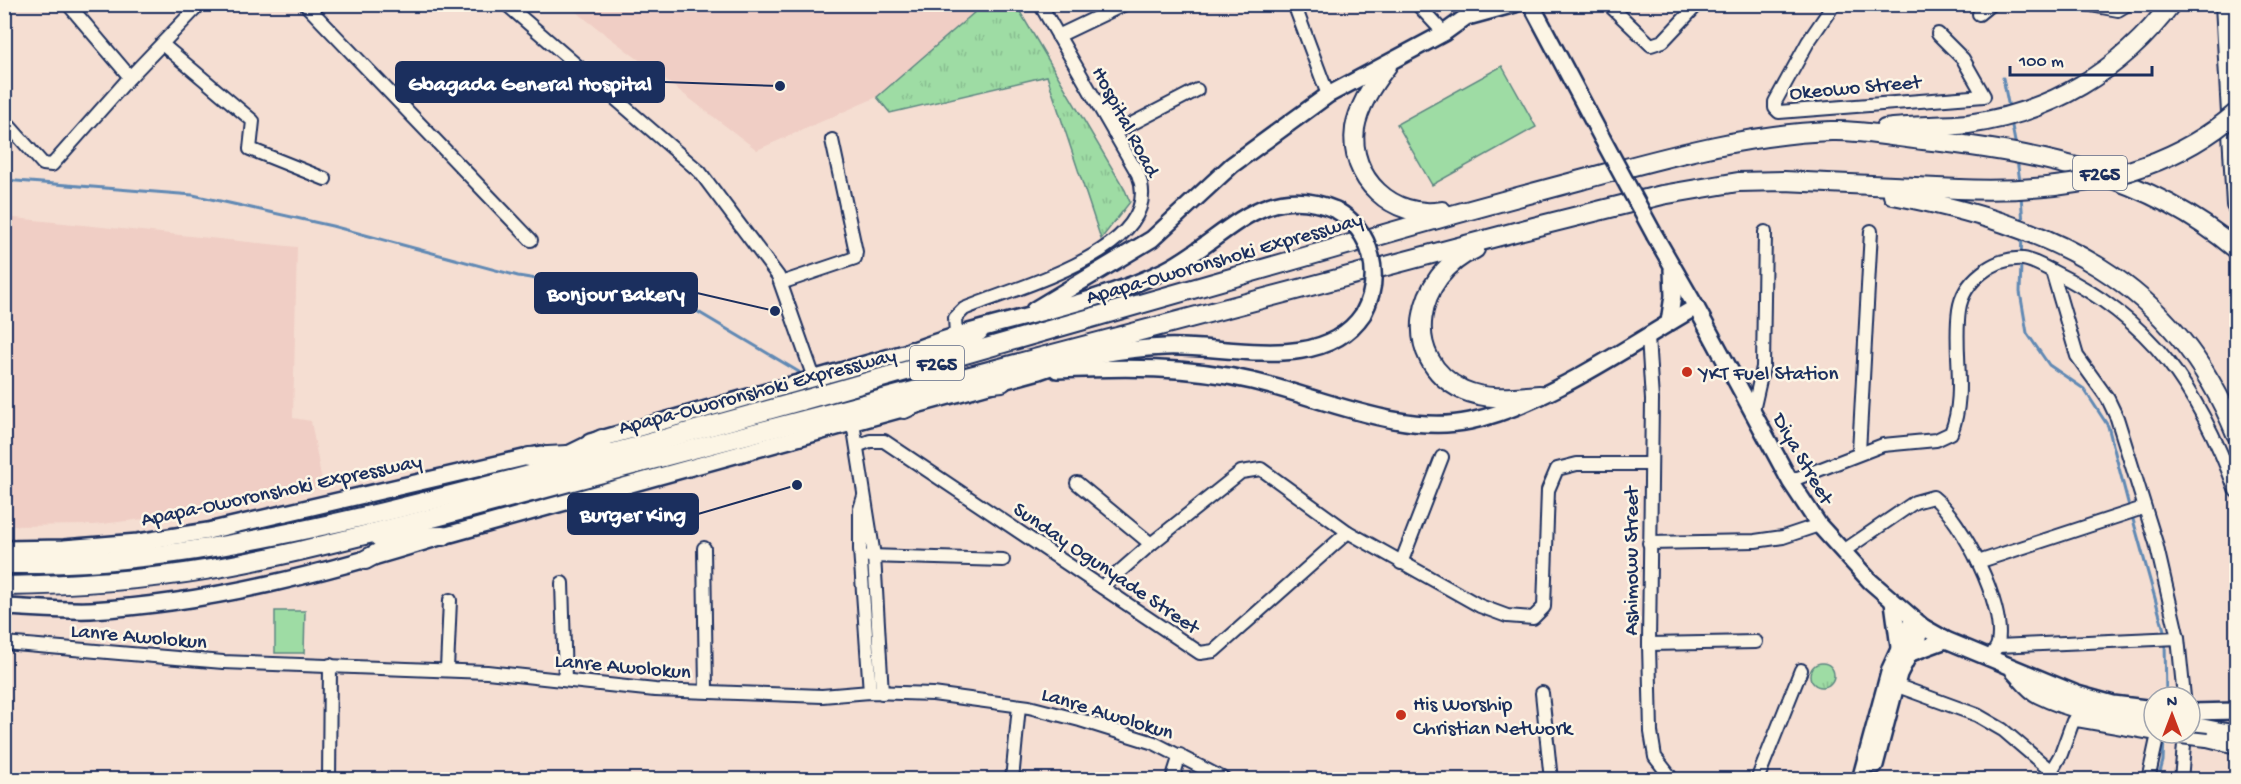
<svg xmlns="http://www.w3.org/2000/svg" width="2241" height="784" font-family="'Gochi Hand',sans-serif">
<defs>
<pattern id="grass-tufts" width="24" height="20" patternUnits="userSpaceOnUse" patternTransform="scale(1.5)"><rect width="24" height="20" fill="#9edca4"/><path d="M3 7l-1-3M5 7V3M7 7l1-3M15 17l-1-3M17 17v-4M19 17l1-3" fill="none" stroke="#88bd90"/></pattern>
</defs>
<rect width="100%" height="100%" fill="#f5ded2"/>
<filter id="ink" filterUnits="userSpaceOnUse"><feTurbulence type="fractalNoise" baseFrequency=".0167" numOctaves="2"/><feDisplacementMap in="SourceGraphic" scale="12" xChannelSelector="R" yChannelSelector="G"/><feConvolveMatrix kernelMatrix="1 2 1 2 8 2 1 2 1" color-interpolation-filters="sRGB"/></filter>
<g filter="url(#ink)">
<g fill="#f0cec5">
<polygon points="567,5 983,5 877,97 757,150"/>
<polygon points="5,217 297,247 293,418 311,421 323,487 211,511 93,525 5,526"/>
</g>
<g fill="url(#grass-tufts)" stroke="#5c8681" stroke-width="1.5">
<polygon points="983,5 1016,5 1125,190 1130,202 1101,239 1047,76 890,113 877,97"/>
<circle cx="1822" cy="675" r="12"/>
</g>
<g fill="#9edca4" stroke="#5c8681" stroke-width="1.5">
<polygon points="1502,66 1536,127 1432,185 1397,124"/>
<polygon points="275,611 305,611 304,653 275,653"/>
</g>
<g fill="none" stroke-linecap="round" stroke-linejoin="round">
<g stroke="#6189b4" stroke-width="3">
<polyline points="2003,78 2009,108"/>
<polyline points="2011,121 2016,147"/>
<polyline points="2017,159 2020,182"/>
<polyline points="4,180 193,195 332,226 518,276 683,303 799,372"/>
<polyline points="2021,195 2023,224"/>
<polyline points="2021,257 2022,237"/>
<polyline points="2021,264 2020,292 2027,333 2049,365 2084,389 2108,426 2130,510"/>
<polyline points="2132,516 2165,634"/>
<polyline points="2165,641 2166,697"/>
<polyline points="2158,780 2163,761 2164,738"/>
</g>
<g stroke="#1b2f5e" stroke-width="16">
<g id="minor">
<polyline points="68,4 130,77"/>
<polyline points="305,4 531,240"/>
<polyline points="506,4 700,172 778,276 814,378"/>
<polyline points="1294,4 1328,95"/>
<polyline points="1417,4 1444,33"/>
<polyline points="1608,4 1651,45 1663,41 1698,4"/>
<polyline points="1834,4 1808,42 1775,102 1775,108 1779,112 1984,96 1963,59 1938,34"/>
<polyline points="2085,4 2118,10 2128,4"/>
<polyline points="1979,14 1991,4"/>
<polyline points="1058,36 1125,4"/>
<polyline points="162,44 253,121 250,149 325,179"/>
<polyline points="4,120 43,164 52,165 130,77 200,4"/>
<polyline points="1114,133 1197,90"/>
<path d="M2052,271C2152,319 2199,390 2236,491"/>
<polyline points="781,283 855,258 856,252 832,140"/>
<path d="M956,334L955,318L964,309C1012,288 1169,250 1138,174L1040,4"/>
<polyline points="1648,337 1652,400 1649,644 1651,732 1655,757 1672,779"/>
<polyline points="1753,411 1763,367 1765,232"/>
<polyline points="853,423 874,556 882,693"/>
<polyline points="857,446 870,441 884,441 1200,653 1214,651 1348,532"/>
<polyline points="1859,452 1871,231"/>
<path d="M1790,481L1883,445L1936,440L1951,433C1967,393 1953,352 1959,310C1963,281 1994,257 2023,259C2032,260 2044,267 2052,271L2077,356L2108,399L2117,418L2156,543L2178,638L2184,697"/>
<polyline points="1077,483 1151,544"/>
<polyline points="864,496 860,509 860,549 870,692"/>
<polyline points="1649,543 1755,541 1783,537 1819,525"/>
<polyline points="704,548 706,691"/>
<path d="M1842,552L1915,502L1933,497C1962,520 2006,606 1998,643C1997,649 1992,654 1988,659"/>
<polyline points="869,556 1003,560"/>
<polyline points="1978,562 2143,508"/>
<polyline points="1401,563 1442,457"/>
<polyline points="562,583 565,680"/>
<polyline points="1102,587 1151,544 1241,472 1261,469 1348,532 1480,606 1507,616 1533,618 1544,607 1548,490 1557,469 1577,464 1650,464"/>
<polyline points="4,643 223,662 487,672 655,690 822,696 870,692 933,694 1029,707 1080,720 1154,743 1226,780"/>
<polyline points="1649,644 1756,642"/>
<polyline points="1998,646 2178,638"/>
<polyline points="447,669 450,600"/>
<polyline points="1895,685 1977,715 2003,730 2051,771"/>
<polyline points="1542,693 1551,780"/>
<polyline points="2207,740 2236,747"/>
<polyline points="329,780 330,665"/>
<polyline points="1012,780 1019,706"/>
<polyline points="1172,780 1180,755"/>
<polyline points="1757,780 1801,670"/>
<polyline points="2046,780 2061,754 2073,721 2077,720 2163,735"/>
<polyline points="2148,780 2158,734"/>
<polyline points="2181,780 2185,733"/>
</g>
</g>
<g stroke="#1b2f5e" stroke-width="20">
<g id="major">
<polyline points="1531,4 1602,138"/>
<polyline points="1471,16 1515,4"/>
<polyline points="1655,236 1696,307 1790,481 1819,525 1870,581 1923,627 1946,640 2077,694 2113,704 2154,709"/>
<polyline points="1034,310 1152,239 1232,165 1328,95 1444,33 1484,4"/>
<polyline points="1669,322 1673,296 1672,269"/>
<path d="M1057,370C1122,367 1189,366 1252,381C1318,396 1401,436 1470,421C1546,405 1628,346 1696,307"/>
<path d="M590,442L911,351C994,319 1084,310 1166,270C1225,240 1262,178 1336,210"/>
<polyline points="4,549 64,548 138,542 208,531 541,454"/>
<polyline points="1893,602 1899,647"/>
<path d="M4,607C33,608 63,611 91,610C212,603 328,572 443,536L1039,371C1080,356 1121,349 1165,347C1228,344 1322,375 1363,314"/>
<polyline points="1908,654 1946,640"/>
<polyline points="2190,712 2236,711"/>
<polyline points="1875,765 1899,674 1923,627"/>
<polyline points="1860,780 1890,669 1913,619"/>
</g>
</g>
<g stroke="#1b2f5e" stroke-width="22">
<g id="highway">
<polyline points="2225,4 2236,205"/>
<path d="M1387,66C1372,85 1359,105 1355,128C1348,178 1393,220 1442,211"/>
<path d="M1885,129C1913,125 1940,127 1968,124C2050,113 2121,71 2171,4"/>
<path d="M1893,195C2049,225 2173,278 2236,434"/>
<path d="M1475,249C1416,274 1398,359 1463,390C1488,401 1514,397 1540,395"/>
<polyline points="911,351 960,350"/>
<polyline points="946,354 979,331"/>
<polyline points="966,386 1002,382"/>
<polyline points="904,409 943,391"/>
<polyline points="529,457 567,455"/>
<polyline points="555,462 602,439"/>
<polyline points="379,537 443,536"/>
<polyline points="365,560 406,538"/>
<path d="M4,564C136,566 256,542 383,512C473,490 563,467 653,442C888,377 1122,310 1357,242C1431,220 1506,200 1581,180C1663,158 1745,134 1831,131C1862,130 1893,137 1923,140C2036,152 2148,174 2236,249"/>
<path d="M4,586C71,585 139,581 205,570C283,557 360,536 436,517L1534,227L1662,195L1738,182L1784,181L1959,189"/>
<path d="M2015,671C2022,678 2029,689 2039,694C2073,711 2116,718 2154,722"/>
<polyline points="2190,726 2236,735"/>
</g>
</g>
<use href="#minor" stroke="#fcf5e5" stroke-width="12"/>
<use href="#major" stroke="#fcf5e5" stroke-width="15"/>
<use href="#highway" stroke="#fcf5e5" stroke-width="18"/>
<g stroke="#1b2f5e" stroke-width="16" stroke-linecap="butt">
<polyline id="minor-bridge" points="2163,735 2207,740"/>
</g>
<g stroke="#1b2f5e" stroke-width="20" stroke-linecap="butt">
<g id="major-bridge">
<polyline points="1602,138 1655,236"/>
<path d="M1336,210C1373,231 1383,277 1363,314"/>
</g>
</g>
<g stroke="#1b2f5e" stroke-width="22" stroke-linecap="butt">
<path id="highway-bridge" d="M1959,189C2055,193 2161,179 2236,113"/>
</g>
<use href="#minor-bridge" stroke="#fcf5e5" stroke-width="12"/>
<use href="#major-bridge" stroke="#fcf5e5" stroke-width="15"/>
<use href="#highway-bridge" stroke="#fcf5e5" stroke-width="18"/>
</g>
</g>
<g fill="#c8321e" stroke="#fcf5e5" stroke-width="2">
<circle cx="1687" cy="372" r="6"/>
<circle cx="1401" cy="715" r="6"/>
</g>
<g text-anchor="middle" stroke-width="5" stroke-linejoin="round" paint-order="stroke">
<g fill="#fcf5e5" stroke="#5e6a86" stroke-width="1.5">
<rect x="2073" y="156" width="54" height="34" rx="4.5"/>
<rect x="910" y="346" width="54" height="34" rx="4.5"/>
</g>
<g font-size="20" font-weight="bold" fill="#1b2f5e">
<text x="2100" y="180">F265</text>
<text x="937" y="370">F265</text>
</g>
<g font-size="21" fill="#1b2f5e" stroke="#fcf5e5">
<text transform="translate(1855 86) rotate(-5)" y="7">Okeowo Street</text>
<text transform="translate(1127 121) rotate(62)" y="7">Hospital Road</text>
<text transform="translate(1224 257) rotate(-16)" y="7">Apapa-Oworonshoki Expressway</text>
<text transform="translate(757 390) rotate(-15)" y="7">Apapa-Oworonshoki Expressway</text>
<text transform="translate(1804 458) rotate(60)" y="7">Diya Street</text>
<text transform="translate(281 489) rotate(-12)" y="7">Apapa-Oworonshoki Expressway</text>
<text transform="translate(1630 561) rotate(-90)" y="7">Ashimowu Street</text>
<text transform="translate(1107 567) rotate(34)" y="7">Sunday Ogunyade Street</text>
<text transform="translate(139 635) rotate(5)" y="7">Lanre Awolokun</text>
<text transform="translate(623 665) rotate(5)" y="7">Lanre Awolokun</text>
<text transform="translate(1108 712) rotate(17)" y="7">Lanre Awolokun</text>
</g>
<g font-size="21" fill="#1b2f5e" stroke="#fcf5e5" text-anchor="start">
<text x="1699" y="379">YKT Fuel Station</text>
<text x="1413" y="710">His Worship<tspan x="1413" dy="24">Christian Network</tspan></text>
</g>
</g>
<path fill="none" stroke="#1b2f5e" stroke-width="2" d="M780 86L664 82M775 311L697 293M797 485L698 514"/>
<g fill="#1b2f5e" stroke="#fcf5e5" stroke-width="2">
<circle cx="780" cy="86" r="6"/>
<circle cx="775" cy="311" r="6"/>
<circle cx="797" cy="485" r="6"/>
</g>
<g fill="#1b2f5e" stroke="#1b2f5e" stroke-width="2">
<rect x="396" y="62" width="268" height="40" rx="6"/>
<rect x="535" y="273" width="162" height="40" rx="6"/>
<rect x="568" y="494" width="130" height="40" rx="6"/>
</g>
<g font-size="22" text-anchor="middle" font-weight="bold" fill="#fff">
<text x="530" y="90">Gbagada General Hospital</text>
<text x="616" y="300">Bonjour Bakery</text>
<text x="633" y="521">Burger King</text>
</g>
<rect width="2241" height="784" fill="none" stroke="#fcf5e5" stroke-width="24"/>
<rect x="12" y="12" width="2217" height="760" fill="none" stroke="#1b2f5e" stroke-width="2" filter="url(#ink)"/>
<g transform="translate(2172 715)"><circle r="28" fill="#fcf5e5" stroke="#a2a6af" stroke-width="1.5"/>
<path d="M0-4.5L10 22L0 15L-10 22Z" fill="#c8321e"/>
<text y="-9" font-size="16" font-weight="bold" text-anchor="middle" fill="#1b2f5e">N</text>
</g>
<path d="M2010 66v9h142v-9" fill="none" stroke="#1b2f5e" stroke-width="3"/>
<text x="2019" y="66" font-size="18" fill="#1b2f5e" stroke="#fcf5e5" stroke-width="4.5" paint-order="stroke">100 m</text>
</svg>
